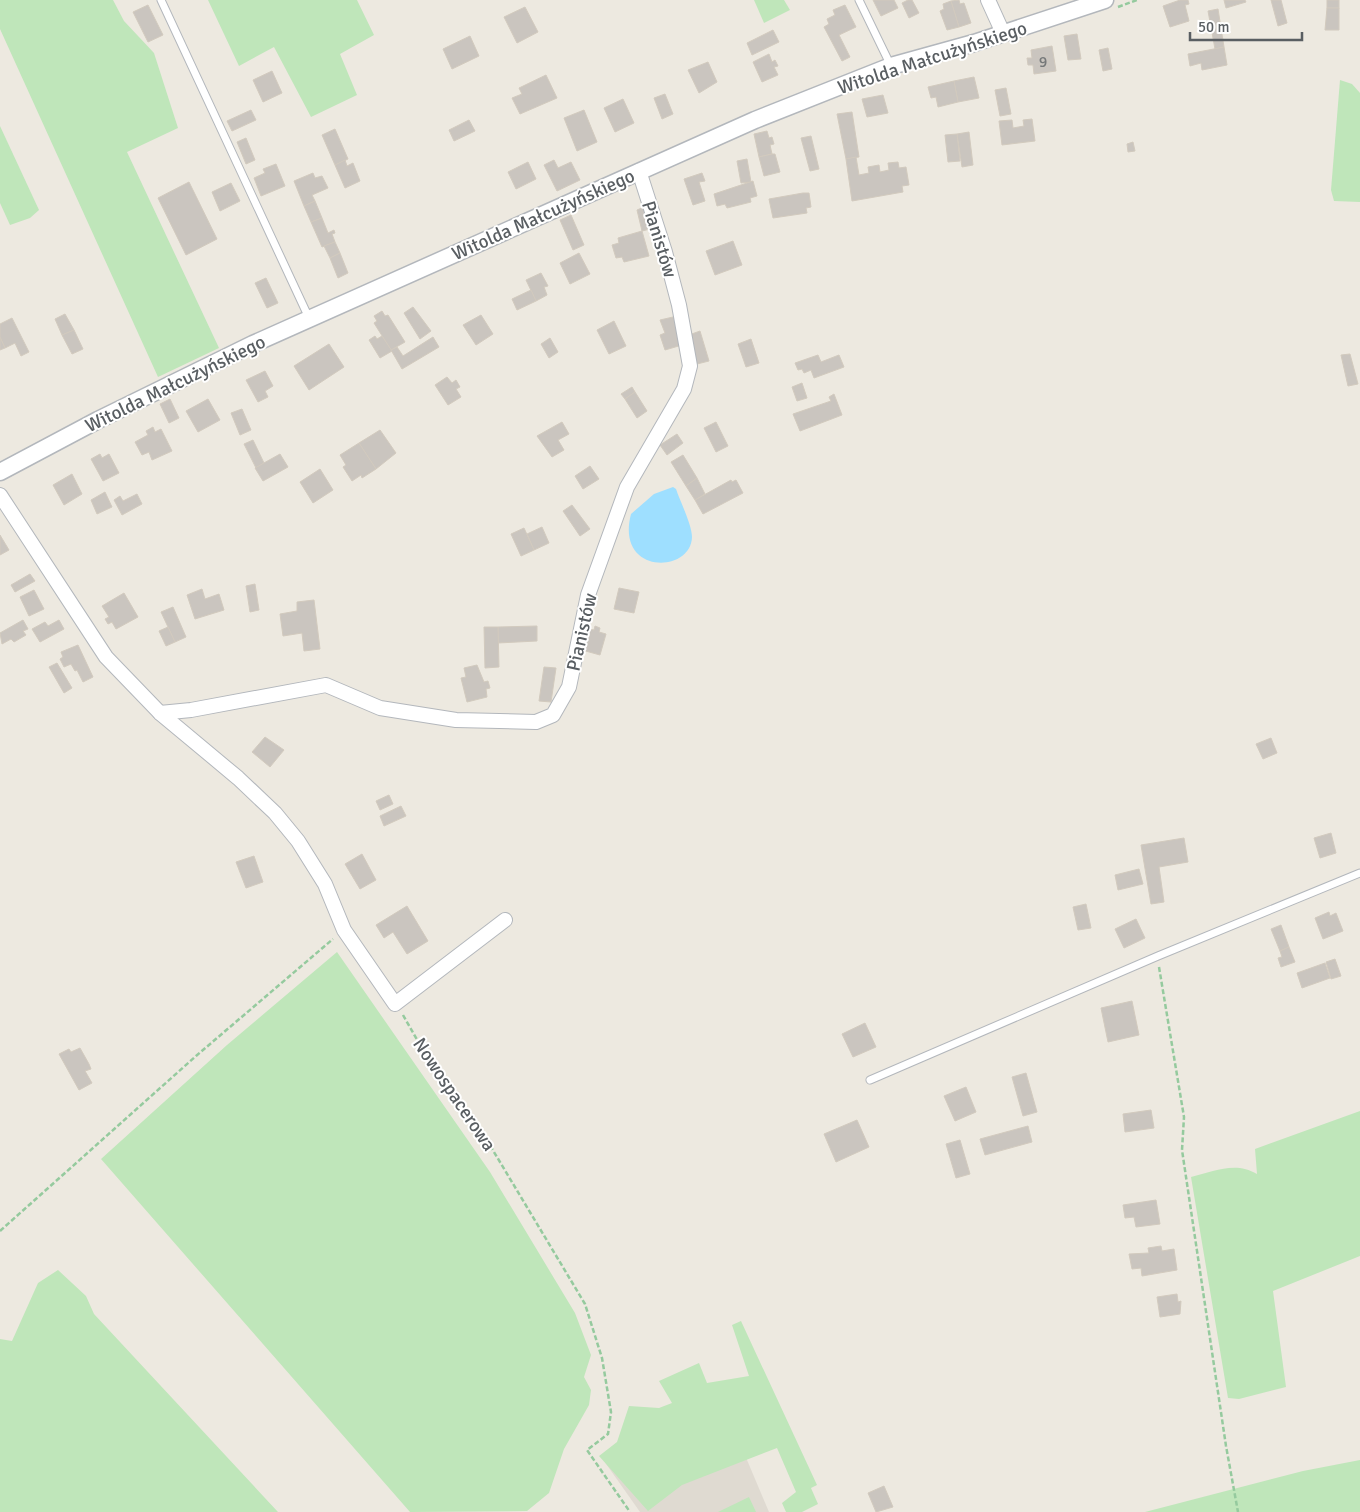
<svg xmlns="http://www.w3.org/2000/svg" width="1360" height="1512" font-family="Signika,sans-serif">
<rect width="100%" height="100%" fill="#ede9e0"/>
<polygon fill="#dfdad1" points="723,1403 769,1512 640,1512 604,1461"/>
<g fill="#bfe6ba">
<polygon points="0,0 113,0 124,21 154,53 178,128 127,152 219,348 158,377 0,29"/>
<polygon points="208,0 357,0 374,35 340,54 357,95 311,117 274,47 239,66"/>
<polygon points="754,0 784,0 790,10 764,23"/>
<polygon points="1340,80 1352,84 1360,93 1360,202 1334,201 1331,190"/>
<polygon points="0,126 39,210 30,218 10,225 0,203"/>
<polygon points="337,952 490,1172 575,1313 591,1355 584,1377 591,1390 589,1405 564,1449 549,1493 527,1511 410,1512 101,1159 227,1045"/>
<path d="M1360,1111V1256L1273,1291L1286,1387L1239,1399L1228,1398L1191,1177C1214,1171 1236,1161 1257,1174L1255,1149Z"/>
<polygon points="58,1270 86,1296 94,1314 278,1512 0,1512 0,1339 12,1341 38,1283"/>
<polygon points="741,1321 817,1485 811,1488 818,1504 802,1512 786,1512 782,1503 796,1492 777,1448 682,1485 648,1511 599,1456 617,1442 629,1406 659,1408 672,1403 659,1381 699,1363 707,1383 749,1376 732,1325"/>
<polygon points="1360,1460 1360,1512 1145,1512 1303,1471"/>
<polygon points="749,1497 756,1512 718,1512"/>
</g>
<path fill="#9edfff" d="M673,487L676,489C680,501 692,525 692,537C691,574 615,575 631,514L654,494Z"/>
<g fill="#cac5bf" stroke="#d2cabe">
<polygon points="873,0 894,0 898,8 881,16"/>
<polygon points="908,0 912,0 919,13 909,18 902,3"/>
<polygon points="959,0 960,4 964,3 971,23 959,27 951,1"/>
<polygon points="1180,0 1188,0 1189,4 1185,5 1189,21 1170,27 1163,6"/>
<polygon points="1224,0 1245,0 1246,2 1226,8"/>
<polygon points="1271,0 1281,0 1287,23 1278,26"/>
<rect x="1327" y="0" width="12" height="8"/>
<polygon points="951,1 959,27 947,30 940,11 944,9 943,4"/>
<polygon points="148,5 163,35 148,42 133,12"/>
<polygon points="845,5 856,27 839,35 850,57 842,61 824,27 829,24 827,19 835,15 833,10"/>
<polygon points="525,7 538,32 517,43 504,17"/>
<polygon points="1327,8 1339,8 1339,30 1325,30"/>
<polygon points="1218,9 1224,47 1215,49 1208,11"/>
<polygon points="773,30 779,42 752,55 747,43"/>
<polygon points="1077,34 1081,59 1068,60 1064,36"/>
<polygon points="470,36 479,56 452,69 443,49"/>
<polygon points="1052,46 1056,71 1034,74 1033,65 1028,65 1027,58 1032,58 1031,50"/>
<polygon points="1224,47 1227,65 1202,70 1201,63 1190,66 1188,54"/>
<polygon points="1108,48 1112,69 1103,71 1099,50"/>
<polygon points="769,54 772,62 775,60 778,66 774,67 778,75 762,82 753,62"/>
<polygon points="708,62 717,82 699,93 688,70"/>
<polygon points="272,71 282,93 263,102 253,80"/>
<polygon points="546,75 557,98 520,114 512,98 522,94 519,88"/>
<polygon points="974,77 979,98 958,102 954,81"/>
<polygon points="954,81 958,102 938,107 936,97 931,98 928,87"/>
<polygon points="1006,88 1011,114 1000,116 995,90"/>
<polygon points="665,94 673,114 662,119 654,98"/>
<polygon points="883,95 888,113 867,117 862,99"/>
<polygon points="623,99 634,123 615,132 604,108"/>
<polygon points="251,110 256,120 232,131 227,121"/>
<polygon points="584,110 597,142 577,151 564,118"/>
<polygon points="852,112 859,157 846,159 837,114"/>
<polygon points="1032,119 1035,141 1002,145 999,121 1012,120 1013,128 1024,126 1023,120"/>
<polygon points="469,120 475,131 454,141 449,130"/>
<polygon points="335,129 348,159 335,165 322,135"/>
<polygon points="767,131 769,138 772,137 774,144 770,145 772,154 759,157 754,134"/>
<polygon points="969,132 973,165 962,167 957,134"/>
<polygon points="957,134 960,161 948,162 945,135"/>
<polygon points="811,136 819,169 810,171 801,138"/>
<polygon points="246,138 255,160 246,164 237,142"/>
<polygon points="1133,142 1135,151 1128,152 1127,144"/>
<polygon points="772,154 775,154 780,172 764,176 759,157"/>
<polygon points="856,157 859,175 869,173 868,167 879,165 880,172 889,170 888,163 898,162 899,168 906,167 909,185 902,186 903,192 852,201 846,159"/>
<polygon points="747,159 751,182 741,183 737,161"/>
<polygon points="345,160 347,166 353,163 360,181 345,188 335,165"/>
<polygon points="554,160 558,168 571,162 580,180 557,191 544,165"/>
<polygon points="528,162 536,179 516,189 508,172"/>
<polygon points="276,164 285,186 261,196 254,178 265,173 263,169"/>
<polygon points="313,173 315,178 322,176 328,188 312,195 315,201 304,206 294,181"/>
<polygon points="702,173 705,181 699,182 705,201 693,205 684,179"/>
<polygon points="753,181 757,196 750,198 751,202 727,208 725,204 717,206 714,194"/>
<polygon points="189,182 217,239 186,255 158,198"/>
<polygon points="231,183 240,201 220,211 212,192"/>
<polygon points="803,193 809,193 811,207 806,208 807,213 773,218 769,199"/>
<polygon points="315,201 322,218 311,222 304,206"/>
<polygon points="644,207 650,229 642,231 637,210"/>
<polygon points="571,215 584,245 573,250 560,220"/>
<polygon points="322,218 328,233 334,230 335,233 332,234 335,242 322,247 311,222"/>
<polygon points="642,231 649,256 624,262 622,257 616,258 612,245 619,243 618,238"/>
<polygon points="733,241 742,265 715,275 706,251"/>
<polygon points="335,242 340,253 330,258 324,246"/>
<polygon points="340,253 348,273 338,278 330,258"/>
<polygon points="579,253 590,274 570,284 560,263"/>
<polygon points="541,273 548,286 544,287 547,295 536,301 526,280"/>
<polygon points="266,278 278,303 267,308 255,283"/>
<polygon points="531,290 536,301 517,310 512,299"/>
<polygon points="413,307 431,331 420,339 404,313"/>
<polygon points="382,311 385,316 388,315 405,342 391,350 374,323 377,321 374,316"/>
<polygon points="65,314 74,330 62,335 55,319"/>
<polygon points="481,315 493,334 476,345 463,325"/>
<polygon points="673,317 682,345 665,350 660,335 665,333 660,320"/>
<polygon points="12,318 29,352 21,356 15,343 5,348 0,337 0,324"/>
<polygon points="614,321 626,346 609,354 597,330"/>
<polygon points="74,330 83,349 72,354 62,335"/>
<polygon points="700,331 709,361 697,364 689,335"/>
<polygon points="375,336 377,339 382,336 392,351 380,358 369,340"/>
<polygon points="0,337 5,348 0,350"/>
<polygon points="433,337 439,347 402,369 391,350 397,347 403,356"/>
<polygon points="550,338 558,352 549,358 541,344"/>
<polygon points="751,339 759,363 746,367 738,344"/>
<polygon points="329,344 344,367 309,390 294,366"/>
<polygon points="1350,354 1358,384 1348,386 1341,355"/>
<polygon points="818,355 821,362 839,355 844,367 814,378 811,370 804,373 802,369 798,370 795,363"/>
<polygon points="265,371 273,386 265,391 268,397 258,402 246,380"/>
<polygon points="447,377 452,383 456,380 460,387 456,389 461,397 448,405 435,385"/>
<polygon points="802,383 807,398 797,401 792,387"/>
<polygon points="632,387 635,392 625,399 621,394"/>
<polygon points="635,392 647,411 637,418 625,399"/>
<polygon points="834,394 842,415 800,431 793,414 831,401 829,397"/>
<polygon points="170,399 179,418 169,423 160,404"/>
<polygon points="208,399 220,420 198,432 186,411"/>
<polygon points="242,409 251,430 240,435 231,413"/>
<polygon points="562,422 569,434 558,440 564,450 552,457 537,436"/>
<polygon points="716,422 728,446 716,452 704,428"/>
<polygon points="153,427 155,432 161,429 172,451 152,460 149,452 142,455 135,442 148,435 146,431"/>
<polygon points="380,430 396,453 376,469 359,443"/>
<polygon points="677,434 683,443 667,455 660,445"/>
<polygon points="253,440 264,463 256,468 244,444"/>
<polygon points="359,443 376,469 362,478 361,475 352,481 343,467 346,465 340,455"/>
<polygon points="100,454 102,458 109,454 119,473 103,481 91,459"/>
<polygon points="280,454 288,467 263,481 255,468"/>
<polygon points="683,455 697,478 686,486 671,462"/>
<polygon points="590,466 599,479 583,489 575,476"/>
<polygon points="320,469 333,490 313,503 300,482"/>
<polygon points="72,474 82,494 64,505 53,485"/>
<polygon points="697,478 705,494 695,500 686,486"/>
<polygon points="731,480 732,482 736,480 743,493 703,514 695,500"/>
<polygon points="105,492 112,507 97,514 91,500"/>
<polygon points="137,494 142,504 122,515 114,500 120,496 123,501"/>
<polygon points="572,505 590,529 580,536 563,511"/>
<polygon points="542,527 549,543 534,550 527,534"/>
<polygon points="524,528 534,550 521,556 511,534"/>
<polygon points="0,535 9,550 0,555"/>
<polygon points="30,574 35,581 15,592 11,585"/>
<polygon points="255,584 259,610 250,612 246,586"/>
<polygon points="619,588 639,592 634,613 614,609"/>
<polygon points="202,589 205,599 219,594 224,610 195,619 187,595"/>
<polygon points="34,590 44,609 29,616 20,597"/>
<polygon points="124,593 138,617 116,629 112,622 108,624 105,619 109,617 102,606"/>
<polygon points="314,600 320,649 304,651 302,633 283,636 280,614 297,611 297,602"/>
<polygon points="173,607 186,637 175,642 161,612"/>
<polygon points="23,620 28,629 23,631 26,635 14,642 11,639 2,644 0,633"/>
<polygon points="59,620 64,629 40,642 32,629 45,622 48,626"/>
<polygon points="537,626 537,641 498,643 498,627"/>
<polygon points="595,626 600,628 599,632 606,634 600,655 582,650 588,629 594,630"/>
<polygon points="168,627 175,642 166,646 159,631"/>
<polygon points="484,627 498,627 499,667 485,668"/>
<polygon points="78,645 93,677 83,682 77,670 75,671 71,664 64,667 60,659 63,657 61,652"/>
<polygon points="57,663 72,688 64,693 49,667"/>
<polygon points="477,665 484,682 488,681 490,688 486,689 487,697 467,702 461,678 466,677 464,668"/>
<polygon points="544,667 556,668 551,702 539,701"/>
<polygon points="265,737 284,750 270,767 252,752"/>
<polygon points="1271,738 1277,753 1263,759 1256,744"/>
<polygon points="389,795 393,804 380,810 376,801"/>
<polygon points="401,806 406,816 384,826 380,816"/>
<polygon points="1331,833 1336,853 1320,858 1314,838"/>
<polygon points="1184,838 1188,862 1159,867 1164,902 1151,904 1141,845"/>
<polygon points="362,854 376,880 360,889 345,864"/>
<polygon points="254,856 263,882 246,888 236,862"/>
<polygon points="1139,869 1143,884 1118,890 1115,875"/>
<polygon points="1086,904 1091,928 1078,930 1073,907"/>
<polygon points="407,906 428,941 407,954 393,932 384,938 376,925"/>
<polygon points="1329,912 1330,916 1336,913 1343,931 1323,939 1315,918"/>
<polygon points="1136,919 1145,938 1124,948 1115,929"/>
<polygon points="1281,925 1289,947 1280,951 1271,929"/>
<polygon points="1289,947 1295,962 1281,967 1278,958 1282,957 1280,951"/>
<polygon points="1335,959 1341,976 1331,979 1326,962"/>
<polygon points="1325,963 1330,978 1302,988 1297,973"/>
<polygon points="1132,1001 1139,1035 1108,1042 1101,1008"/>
<polygon points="865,1023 876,1047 853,1057 842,1034"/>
<polygon points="80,1048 89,1064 91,1069 85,1071 92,1083 79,1090 59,1054 69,1049 71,1052"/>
<polygon points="1026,1073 1037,1112 1023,1116 1012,1077"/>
<polygon points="966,1087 976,1112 955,1121 944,1096"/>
<polygon points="1151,1110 1154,1128 1125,1132 1123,1114"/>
<polygon points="857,1120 869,1147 836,1162 824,1134"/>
<polygon points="1028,1126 1032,1142 985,1155 980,1139"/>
<polygon points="960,1140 970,1174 956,1178 946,1144"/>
<polygon points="1156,1200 1160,1224 1136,1227 1134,1217 1125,1218 1123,1205"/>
<polygon points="1161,1246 1162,1251 1174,1249 1177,1270 1142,1276 1141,1268 1132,1269 1129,1254 1149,1253 1148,1248"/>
<polygon points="1177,1294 1178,1302 1181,1301 1180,1314 1160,1317 1157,1297"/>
<polygon points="884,1486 893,1507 876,1512 868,1493"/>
</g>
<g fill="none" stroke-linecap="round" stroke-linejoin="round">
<g stroke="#b3b7bc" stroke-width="9">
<g id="service">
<polyline points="161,0 309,318"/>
<polyline points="859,0 891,66"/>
<polyline points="870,1080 1158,956 1360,873"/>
</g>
</g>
<g stroke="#b3b7bc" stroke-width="16">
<g id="minor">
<polyline points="988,0 1003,33"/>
<polyline points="0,495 106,657 160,713 238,778 275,813 298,841 325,884 344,930 395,1004 505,920"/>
<polyline points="160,713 191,710 326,685 380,708 456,720 536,722 553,715 569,687 588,595 627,487 684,389 690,366 679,305 665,252 639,171"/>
</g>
</g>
<g stroke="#b3b7bc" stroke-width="19">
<polyline id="tertiary" points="0,472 98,420 253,344 755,120 891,66 974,43 1105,0"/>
</g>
<g stroke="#95ca9e" stroke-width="2.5" stroke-dasharray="5 2.5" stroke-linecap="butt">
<polyline points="1118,7 1137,0"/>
<polyline points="1159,967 1184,1117 1182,1150 1226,1446 1238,1512"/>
<polyline points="403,1015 436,1073 459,1107 485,1137 585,1304 602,1358 611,1412 608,1434 587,1450 630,1512"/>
<polyline points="0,1231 196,1056 333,939"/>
</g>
<use href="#service" stroke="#fff" stroke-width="7"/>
<use href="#minor" stroke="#fff" stroke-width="14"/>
<use href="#tertiary" stroke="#fff" stroke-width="16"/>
</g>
<g text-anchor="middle" stroke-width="4" stroke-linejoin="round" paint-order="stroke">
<g font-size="16" fill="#757879">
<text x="1043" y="67">9</text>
</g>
<g font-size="19" fill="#595e62" stroke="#fff">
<text transform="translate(932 57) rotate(-18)" y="7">Witolda Małcużyńskiego</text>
<text transform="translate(543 214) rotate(-24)" y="7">Witolda Małcużyńskiego</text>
<text transform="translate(660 239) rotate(73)" y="7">Pianistów</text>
<text transform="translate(175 383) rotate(-26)" y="7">Witolda Małcużyńskiego</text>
<text transform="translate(581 632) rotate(-77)" y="7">Pianistów</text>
<text transform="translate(455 1094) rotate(56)" y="7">Nowospacerowa</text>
</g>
</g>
<path d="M1190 32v8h112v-8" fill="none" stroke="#595e62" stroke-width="2.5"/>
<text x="1198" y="32" font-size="15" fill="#595e62" stroke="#ffffff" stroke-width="4" paint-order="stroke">50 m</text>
</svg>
